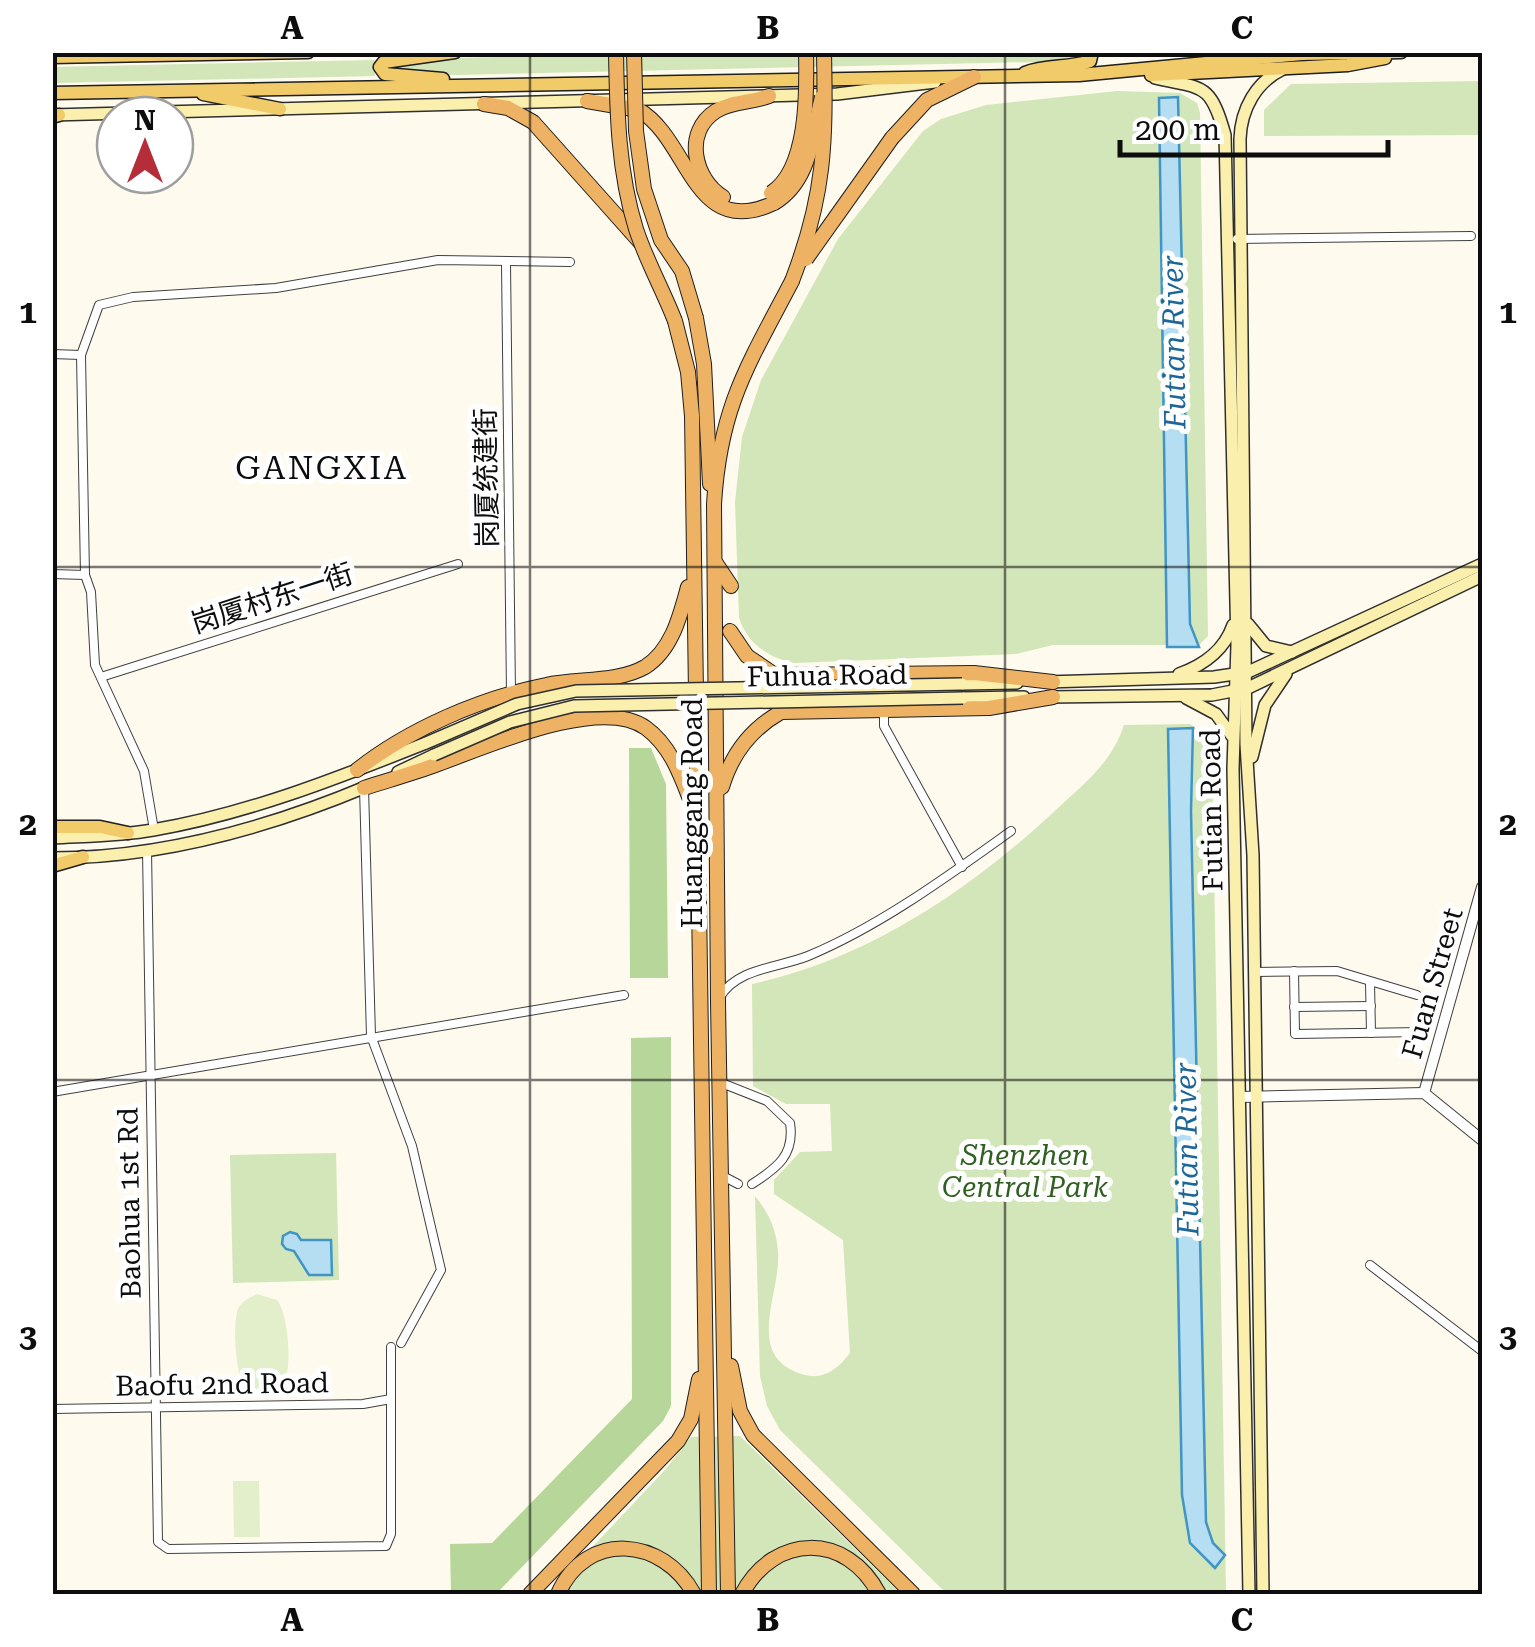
<svg xmlns="http://www.w3.org/2000/svg" width="1535" height="1647" font-family="'Roboto Serif','Noto Sans SC',serif">
<rect width="100%" height="100%" fill="#fefaed"/>
<g fill="#d2e6b9">
<polygon points="730,52 1086,53 1079,61 455,75 390,71 387,65 456,58"/>
<polygon points="374,60 375,76 53,83 53,67"/>
<polygon points="1482,81 1482,135 1264,136 1264,110 1291,84"/>
<path d="M1117,91L1180,93L1197,103L1200,113L1208,636L1199,645H1053L1016,654L794,663C767,657 748,644 739,618L735,502L742,437L761,380L838,239L923,131L941,119L986,105Z"/>
<path d="M1190,724L1209,736L1212,745L1226,1594H947L780,1430L767,1406L760,1376L755,1196C769,1213 777,1231 778,1253C781,1294 742,1358 805,1375C824,1380 839,1368 850,1353L843,1240L774,1194V1180L800,1152L832,1151L830,1104H786L753,1086L752,984C869,959 973,888 1059,807C1086,782 1112,762 1124,725Z"/>
<polygon points="336,1153 339,1280 233,1283 230,1155"/>
<polygon points="740,1436 901,1594 548,1594 664,1471 691,1437"/>
</g>
<g fill="#b7d699">
<polygon points="629,748 651,748 666,784 668,978 630,978"/>
<polygon points="671,1037 671,1406 663,1421 496,1594 451,1594 450,1544 492,1543 632,1399 631,1038"/>
</g>
<g fill="#e3eeca">
<path d="M257,1294L277,1300C288,1313 292,1364 285,1380C281,1389 275,1392 266,1395L246,1390C236,1377 232,1326 238,1309C242,1301 249,1298 257,1294Z"/>
<polygon points="233,1481 259,1481 260,1537 234,1537"/>
</g>
<g fill="#b5def2" stroke="#4095c5" stroke-width="2.5">
<polygon points="1178,97 1190,624 1199,647 1167,647 1159,98"/>
<polygon points="1193,728 1191,811 1206,1522 1213,1543 1225,1555 1215,1568 1190,1543 1182,1495 1168,729"/>
<polygon points="290,1232 297,1234 301,1240 331,1240 332,1275 309,1275 294,1251 286,1249 282,1244 283,1236"/>
</g>
<g fill="none" stroke-linecap="round" stroke-linejoin="round">
<g stroke="#404040" stroke-width="10">
<g id="minor">
<polyline points="1237,239 1471,236"/>
<polyline points="506,263 511,694"/>
<polyline points="52,354 81,355"/>
<polyline points="52,574 85,575"/>
<polyline points="101,677 458,564"/>
<polyline points="884,711 884,726 962,867"/>
<polyline points="364,788 371,1036 412,1146 441,1270 401,1343"/>
<polyline points="154,830 144,771 95,665 91,592 85,575 81,355 99,305 133,297 276,288 438,260 570,262"/>
<polyline points="147,850 158,1542 168,1549 386,1546 391,1534 391,1347"/>
<polyline points="1294,971 1295,1034 1421,1032"/>
<polyline points="1254,972 1337,971 1417,995"/>
<polyline points="1370,982 1371,1033"/>
<path d="M720,997C737,968 778,968 808,956C880,926 948,876 1011,831"/>
<polyline points="1294,1007 1371,1006"/>
<path d="M719,1082L767,1101L790,1123C795,1155 777,1168 752,1184"/>
<polyline points="52,1092 624,995"/>
<polyline points="721,1175 738,1184"/>
<polyline points="1370,1265 1482,1351"/>
<polyline points="52,1409 363,1404 391,1399"/>
</g>
</g>
<g stroke="#404040" stroke-width="12">
<g id="tertiary">
<polyline points="1424,1093 1482,887"/>
<polyline points="1240,1097 1424,1093 1482,1140"/>
</g>
</g>
<g stroke="#2f2f2f" stroke-width="14">
<g id="secondary">
<path d="M1155,78C1202,89 1210,81 1225,135L1237,645L1233,769L1249,1594"/>
<polyline points="52,115 837,94 935,82"/>
<polyline points="1248,624 1266,646 1292,652"/>
<path d="M1179,674C1204,665 1224,651 1233,625"/>
<polyline points="1046,682 1214,677 1248,672 1482,564"/>
<polyline points="962,684 1017,683"/>
<polyline points="1048,697 1212,695 1248,688 1482,576"/>
<polyline points="963,698 1024,697"/>
<polyline points="1186,698 1216,714 1232,736"/>
<polyline points="1252,757 1265,705 1286,674"/>
<polyline points="398,772 434,755"/>
<path d="M52,838C86,836 120,836 153,830C247,814 338,778 426,743"/>
<path d="M52,858C162,858 268,828 368,786"/>
<path d="M1263,1594L1253,855L1246,744L1240,139C1241,109 1256,82 1283,69"/>
</g>
</g>
<g stroke="#1e1e1e" stroke-width="15">
<g id="primary">
<polyline points="52,57 308,52"/>
<path d="M1025,73C1046,64 1068,69 1090,61L1092,52"/>
<polyline points="1151,75 1348,65 1385,58"/>
<polyline points="443,79 385,74 380,67 384,62 455,52"/>
<polyline points="52,93 1079,75 1302,54 1401,52"/>
<polyline points="203,94 280,109"/>
<polyline points="52,117 59,115"/>
<polyline points="52,827 100,827 128,833"/>
<polyline points="52,866 83,857"/>
</g>
</g>
<g stroke="#1e1e1e" stroke-width="16">
<g id="trunk">
<path d="M587,101L639,110C690,140 693,241 774,203"/>
<polyline points="484,104 508,108 533,122 640,242"/>
<polyline points="892,138 927,100 974,77"/>
<path d="M723,197C694,179 683,132 716,111C732,101 752,103 769,96"/>
<polyline points="696,318 704,364 710,484"/>
<polyline points="675,321 688,372 692,416 709,1594"/>
<polyline points="715,562 731,586"/>
<polyline points="730,631 747,656 775,675 974,673 1053,682"/>
<path d="M357,770C409,729 481,698 546,685C577,678 617,683 645,667C672,650 680,616 688,587"/>
<path d="M722,787C732,753 751,729 781,712L989,708L1053,697"/>
<path d="M364,788C389,780 414,773 438,764C486,747 600,695 646,728C672,747 682,779 693,807"/>
<polyline points="731,1366 740,1411 753,1435 913,1594"/>
<polyline points="530,1594 678,1441 691,1419 699,1379"/>
<path d="M558,1594C586,1530 663,1537 694,1594"/>
<path d="M728,1594L718,1002L714,504C720,406 748,365 792,281"/>
<path d="M742,1594C774,1533 847,1532 879,1594"/>
</g>
</g>
<use href="#minor" stroke="#fff" stroke-width="8"/>
<use href="#tertiary" stroke="#fff" stroke-width="10"/>
<use href="#secondary" stroke="#faefac" stroke-width="11"/>
<use href="#primary" stroke="#f1cb6a" stroke-width="12"/>
<use href="#trunk" stroke="#eeb264" stroke-width="14"/>
<g stroke="#2f2f2f" stroke-width="14" stroke-linecap="butt">
<g id="secondary-bridge">
<polyline points="426,743 517,704 576,691 962,684"/>
<polyline points="434,755 510,722 574,706 963,698"/>
</g>
</g>
<g stroke="#1e1e1e" stroke-width="16" stroke-linecap="butt">
<g id="trunk-bridge">
<path d="M616,52C617,112 618,171 636,229C646,260 663,290 675,321"/>
<polyline points="634,52 636,131 644,189 661,240 682,271 696,318"/>
<path d="M771,193C808,169 807,93 806,52"/>
<path d="M774,203C811,181 812,135 822,97"/>
<polyline points="806,259 892,138"/>
<path d="M792,281C825,195 826,143 824,52"/>
</g>
</g>
<use href="#secondary-bridge" stroke="#faefac" stroke-width="11"/>
<use href="#trunk-bridge" stroke="#eeb264" stroke-width="14"/>
</g>
<path fill="none" stroke="#0d0d0d" stroke-width="2.5" stroke-opacity="0.55" d="M530,52V1594M1005,52V1594M52,567H1482M52,1080H1482"/>
<g text-anchor="middle" stroke-width="10" stroke-linejoin="round" paint-order="stroke">
<g font-size="28" fill="#0d0d0d" stroke="#fff">
<text transform="translate(486 478) rotate(-91)" y="10">岗厦统建街</text>
<text transform="translate(272 598) rotate(-18)" y="10">岗厦村东一街</text>
<text transform="translate(827 675) rotate(-1)" y="10">Fuhua Road</text>
<text transform="translate(1211 810) rotate(-91)" y="10">Futian Road</text>
<text transform="translate(692 813) rotate(-90)" y="10">Huanggang Road</text>
<text transform="translate(1432 983) rotate(-74)" y="10">Fuan Street</text>
<text transform="translate(129 1203) rotate(-91)" y="10">Baohua 1st Rd</text>
<text transform="translate(222 1384) rotate(-1)" y="10">Baofu 2nd Road</text>
</g>
<g font-size="28" font-style="italic" fill="#306021" stroke="#fff">
<text x="1025" y="1165">Shenzhen<tspan x="1025" dy="32">Central Park</tspan></text>
</g>
<g font-size="30" font-style="italic" fill="#1d6697" stroke="#fff">
<text transform="translate(1174 342) rotate(-91)" y="10">Futian River</text>
<text transform="translate(1187 1149) rotate(-91)" y="10">Futian River</text>
</g>
<g font-size="32" letter-spacing="2.5" fill="#0d0d0d" stroke="#fff">
<text x="322" y="479">GANGXIA</text>
</g>
</g>
<rect width="1535" height="1647" fill="none" stroke="#ffffff" stroke-width="110"/>
<g transform="translate(145 145)"><circle r="48" fill="#ffffff" stroke="#9e9e9e" stroke-width="2.5"/>
<path d="M0-8L18 38L0 25L-18 38Z" fill="#b52d38"/>
<text y="-15" font-size="28" font-weight="bold" text-anchor="middle" fill="#0d0d0d">N</text>
</g>
<path d="M1120 140v15h268v-15" fill="none" stroke="#0d0d0d" stroke-width="5"/>
<text x="1135" y="140" font-size="30" fill="#0d0d0d" stroke="#ffffff" stroke-width="8" paint-order="stroke">200 m</text>
<rect x="55" y="55" width="1425" height="1537" fill="none" stroke="#0d0d0d" stroke-width="4"/>
<g font-size="32" text-anchor="middle" font-weight="bold" fill="#0d0d0d">
<text x="292" y="39">A</text>
<text x="768" y="39">B</text>
<text x="1242" y="39">C</text>
<text x="28" y="323">1</text>
<text x="1508" y="323">1</text>
<text x="28" y="835">2</text>
<text x="1508" y="835">2</text>
<text x="28" y="1347">3</text>
<text x="1508" y="1347">3</text>
<text x="292" y="1631">A</text>
<text x="768" y="1631">B</text>
<text x="1242" y="1631">C</text>
</g>
</svg>
